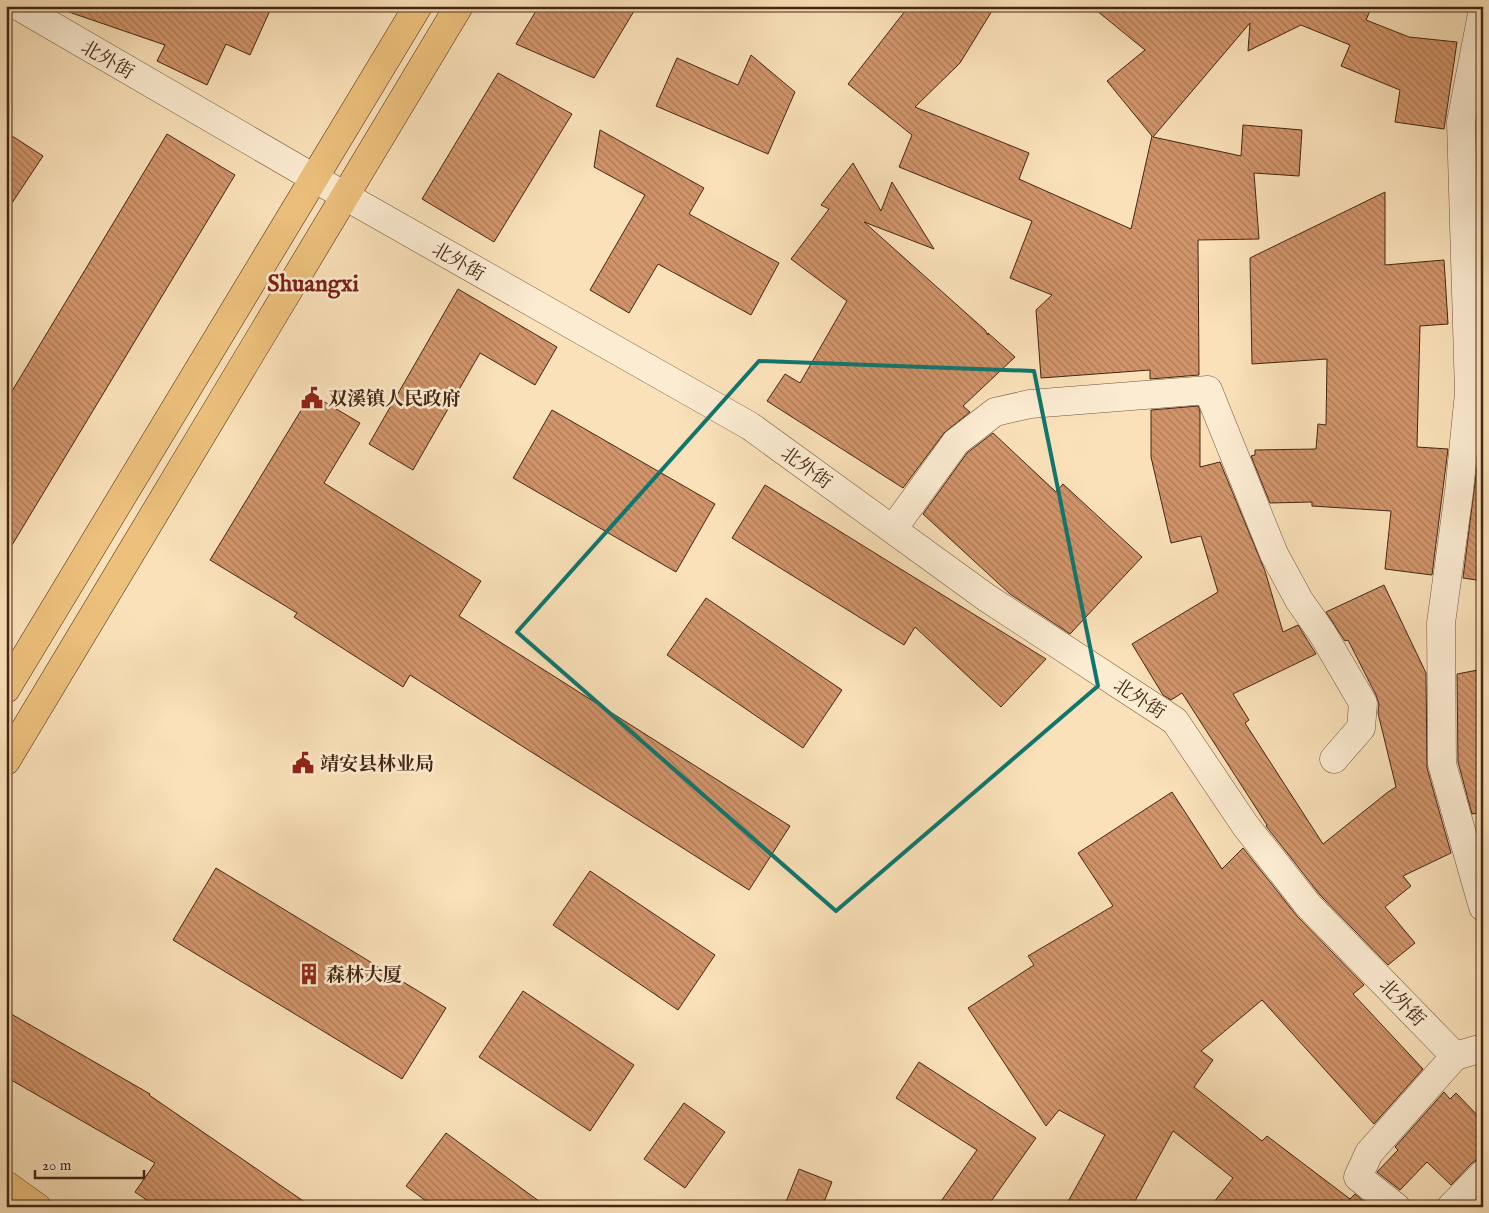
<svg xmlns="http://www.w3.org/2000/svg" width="1489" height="1213" font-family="'IM FELL English','Noto Serif SC',serif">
<defs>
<pattern id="building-back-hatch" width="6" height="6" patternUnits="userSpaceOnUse" patternTransform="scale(1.25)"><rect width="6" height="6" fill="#d2956b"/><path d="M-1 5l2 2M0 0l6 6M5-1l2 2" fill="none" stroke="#ac7957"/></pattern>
</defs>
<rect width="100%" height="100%" fill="#fae1b9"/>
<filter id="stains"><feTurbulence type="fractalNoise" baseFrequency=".004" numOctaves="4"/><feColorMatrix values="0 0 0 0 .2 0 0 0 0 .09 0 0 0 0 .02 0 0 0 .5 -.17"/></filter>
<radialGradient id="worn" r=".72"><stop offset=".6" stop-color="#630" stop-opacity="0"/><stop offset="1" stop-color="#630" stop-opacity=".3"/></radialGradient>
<g fill="url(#building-back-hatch)" stroke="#442613">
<polygon points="67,6 272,6 250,55 226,44 207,85 157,61 165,45 66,11"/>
<polygon points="539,6 637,6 594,78 516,44"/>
<polygon points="909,6 995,6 960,63 915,107 1029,153 1019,179 1131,229 1152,136 1107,81 1145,50 1091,6 1372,6 1366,20 1409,37 1457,42 1444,129 1395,122 1400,90 1341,66 1350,45 1301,25 1248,51 1250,23 1153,137 1241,156 1243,125 1302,130 1299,176 1254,173 1259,239 1198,240 1199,375 1150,379 1150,370 1041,378 1036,310 1052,295 1010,278 1032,221 899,167 912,135 848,84"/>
<polygon points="751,55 795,92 768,154 656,106 677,58 738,85"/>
<polygon points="498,73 572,114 494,242 422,199"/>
<polygon points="600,130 704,188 689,214 779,263 751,315 658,264 629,313 590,290 645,195 594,167"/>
<polygon points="6,132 43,156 6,212"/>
<polygon points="167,134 235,175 6,555 6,401"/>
<polygon points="853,163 881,211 892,182 934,249 864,222 985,330 988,335 988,333 1015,357 963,406 970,412 944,433 903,488 767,401 785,374 800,383 847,301 791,259 829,209 821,205"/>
<polygon points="1385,192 1385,265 1444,260 1448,324 1420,326 1417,447 1448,449 1432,575 1385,569 1391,511 1312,506 1312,502 1270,503 1251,456 1255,455 1255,450 1316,449 1318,424 1326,425 1327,359 1252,364 1250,258"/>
<polygon points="458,289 557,347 535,385 480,353 413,470 369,444"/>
<polygon points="311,394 360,423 324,483 481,581 459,616 790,826 749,890 410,675 403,687 294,617 297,613 210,560"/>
<polygon points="1198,406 1200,411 1200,467 1220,462 1265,571 1283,632 1298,625 1316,654 1233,694 1249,720 1245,723 1323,844 1388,792 1396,787 1378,713 1379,704 1376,695 1348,640 1345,641 1326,612 1384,585 1426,673 1427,768 1451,853 1403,876 1411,886 1385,907 1415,943 1388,965 1320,895 1266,826 1267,825 1182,693 1171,700 1163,695 1132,644 1218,592 1201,536 1171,543 1151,457 1151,410"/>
<polygon points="552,410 715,504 676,572 513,478"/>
<polygon points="993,433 1056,492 1063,484 1142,557 1070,634 1010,594 923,514 967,453"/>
<polygon points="1479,451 1483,451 1483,581 1463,578"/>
<polygon points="765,485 1046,659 1001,707 915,627 904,645 732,538"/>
<polygon points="706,598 842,690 803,748 667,655"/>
<polygon points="1483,669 1483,812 1472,814 1458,762 1457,674"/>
<polygon points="1172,792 1222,869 1243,848 1297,916 1364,985 1353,994 1423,1069 1374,1124 1262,1000 1201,1051 1213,1060 1194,1087 1262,1141 1267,1136 1350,1199 1355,1194 1370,1207 1210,1207 1233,1178 1173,1131 1135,1201 1143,1207 1065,1207 1105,1135 1059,1110 1046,1126 968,1008 1034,965 1028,956 1113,906 1078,853"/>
<polygon points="216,868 446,1008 402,1079 173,940"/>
<polygon points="590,871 715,955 678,1010 553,925"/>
<polygon points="523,991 634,1065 590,1131 479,1057"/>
<polygon points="6,1011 150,1094 149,1095 312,1207 157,1207 135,1192 155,1163 6,1077"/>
<polygon points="919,1062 1036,1138 987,1207 937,1207 977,1150 896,1098"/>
<polygon points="1444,1092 1450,1099 1456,1093 1483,1121 1483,1159 1478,1159 1472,1163 1451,1185 1427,1162 1400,1190 1377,1172 1398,1150 1395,1147"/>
<polygon points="684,1103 725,1132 685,1188 644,1159"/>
<polygon points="446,1133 547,1207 434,1207 406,1186"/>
<polygon points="799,1169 832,1182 822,1207 784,1207"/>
<polygon points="1483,1197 1483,1207 1474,1207 1474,1206"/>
</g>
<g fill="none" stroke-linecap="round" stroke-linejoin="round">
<g stroke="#72553c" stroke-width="29">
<g id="minor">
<polyline points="18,6 345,196 750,426 987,598 1175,721 1245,825 1308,905 1455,1056 1483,1048"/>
<polyline points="1483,9 1461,122 1469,393 1459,492 1441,623 1442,764 1483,907"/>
<polyline points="893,529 956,442 995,412 1030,404 1208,390 1274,554 1299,600 1322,633 1363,703 1361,728 1334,759"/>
<polyline points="1396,1207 1358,1177 1369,1153 1455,1056"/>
<polyline points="1451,1207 1483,1174"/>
</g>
</g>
<g stroke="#442613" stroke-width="29">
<g id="major">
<polyline points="6,689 418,6"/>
<polyline points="6,761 459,6"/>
<polyline points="6,1185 37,1207"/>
</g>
</g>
<use href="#minor" stroke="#fcecd2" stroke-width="28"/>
<use href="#major" stroke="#edc07c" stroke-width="28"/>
</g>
<path fill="none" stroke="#0f766e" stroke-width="4" stroke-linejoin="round" d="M759,361L1034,371L1098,686L836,911L517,632Z"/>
<defs>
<g id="civic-bare" transform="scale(1.725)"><path d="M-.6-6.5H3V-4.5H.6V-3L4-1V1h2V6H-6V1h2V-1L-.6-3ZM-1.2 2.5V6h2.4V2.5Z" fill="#8f2418" stroke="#fcecd2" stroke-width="2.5" paint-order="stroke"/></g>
<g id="building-bare" transform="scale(1.725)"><path d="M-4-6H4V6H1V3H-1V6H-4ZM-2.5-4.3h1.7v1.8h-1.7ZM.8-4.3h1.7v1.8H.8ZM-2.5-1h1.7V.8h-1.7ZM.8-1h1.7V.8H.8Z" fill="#8f2418" stroke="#fcecd2" stroke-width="2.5" paint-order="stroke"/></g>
</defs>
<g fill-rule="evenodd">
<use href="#civic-bare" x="312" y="398"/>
<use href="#civic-bare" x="303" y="763"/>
<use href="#building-bare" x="309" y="974"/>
</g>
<g text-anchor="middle" stroke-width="5" stroke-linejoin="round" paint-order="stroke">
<g font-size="19" fill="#442613" stroke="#fcecd2">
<text transform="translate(108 59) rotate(30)" y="7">北外街</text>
<text transform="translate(459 261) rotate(30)" y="7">北外街</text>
<text transform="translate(807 467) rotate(36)" y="7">北外街</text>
<text transform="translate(1140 698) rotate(33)" y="7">北外街</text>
<text transform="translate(1403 1002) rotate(46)" y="7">北外街</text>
</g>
<g font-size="19" font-weight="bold" fill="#442613" stroke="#fcecd2" text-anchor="start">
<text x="328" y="405">双溪镇人民政府</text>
<text x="320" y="770">靖安县林业局</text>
<text x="326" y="981">森林大厦</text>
</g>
<g font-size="24" font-weight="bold" fill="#7a1f14" stroke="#fcecd2">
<text x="313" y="291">Shuangxi</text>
</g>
</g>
<rect width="1489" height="1213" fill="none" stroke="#fae1b9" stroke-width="25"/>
<rect x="8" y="8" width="1474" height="1198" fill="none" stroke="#442613" stroke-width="2.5"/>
<rect x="12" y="12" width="1464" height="1188" fill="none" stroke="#442613"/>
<path d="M35 1170v8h109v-8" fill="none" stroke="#442613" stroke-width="2.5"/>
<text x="42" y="1170" font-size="15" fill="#442613" stroke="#fcecd2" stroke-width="4" paint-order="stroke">20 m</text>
<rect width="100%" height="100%" filter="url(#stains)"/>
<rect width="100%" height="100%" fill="url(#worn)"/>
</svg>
